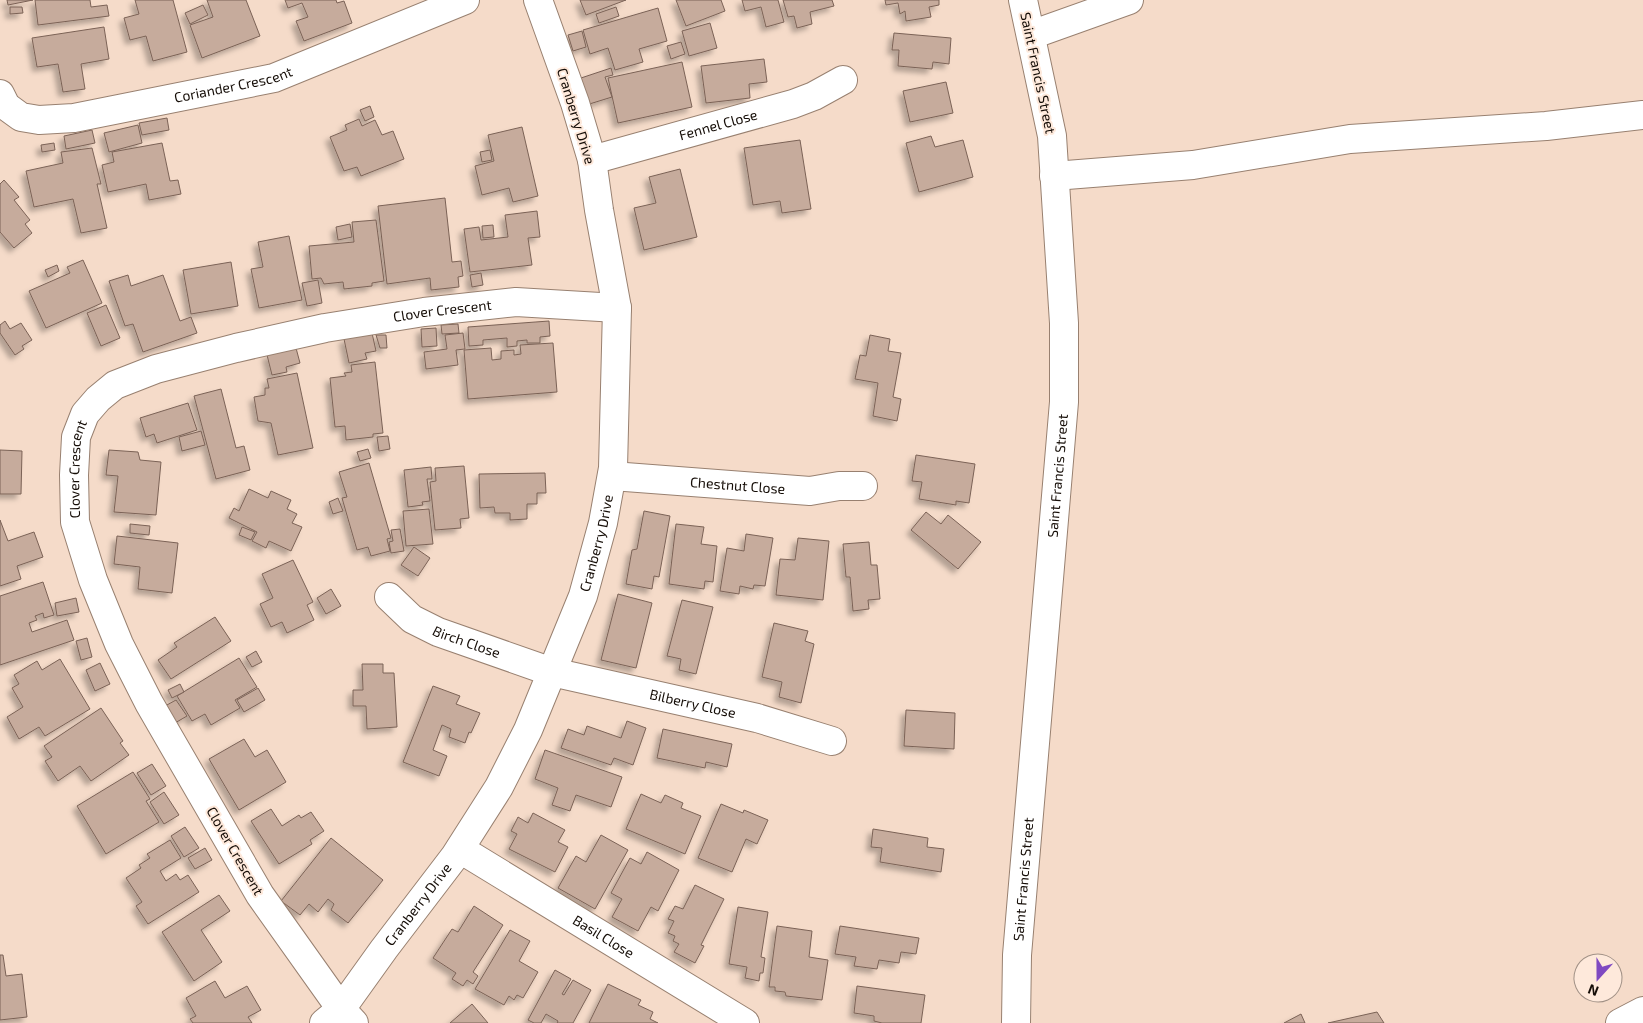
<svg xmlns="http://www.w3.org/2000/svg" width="1643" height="1023" font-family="'Exo 2',sans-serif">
<defs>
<filter id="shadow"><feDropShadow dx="-4.5" dy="4.5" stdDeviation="2.5" flood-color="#0004"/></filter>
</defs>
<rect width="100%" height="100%" fill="#f5dbc9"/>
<g fill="#c6ab9c" stroke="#7b6256" filter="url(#shadow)">
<polygon points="7,0 33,0 8,5"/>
<polygon points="35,0 90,0 91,7 107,5 109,16 38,25"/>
<polygon points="135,0 173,0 187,52 153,61 146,36 130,40 124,18 139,14"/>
<polygon points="207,0 246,0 260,36 202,58 190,25 213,17"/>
<polygon points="285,0 336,0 337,3 344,1 352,23 304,41 296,21 308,17 302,3 288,8"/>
<polygon points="580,0 626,0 586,15"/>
<polygon points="676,0 721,0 725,11 686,26"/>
<polygon points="742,0 778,0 784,22 766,27 761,7 745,11"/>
<polygon points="783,0 832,0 834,6 810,12 812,24 797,28 794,16 788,17"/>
<polygon points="885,0 939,0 939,5 929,7 931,17 906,21 905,11 900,14 898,3 886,5"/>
<polygon points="203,5 208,15 190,24 185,13"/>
<polygon points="10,7 22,7 23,13 10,14"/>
<polygon points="616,7 619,16 599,23 596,14"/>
<polygon points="658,8 667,41 639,49 643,62 615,70 608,48 590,54 583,30"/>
<polygon points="710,23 717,48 689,56 682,31"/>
<polygon points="104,27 109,59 81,64 85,89 63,92 58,64 37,67 32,38"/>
<polygon points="582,31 586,47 573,51 568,35"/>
<polygon points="894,33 951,38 949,64 933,62 932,69 898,66 899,50 892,50"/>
<polygon points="681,42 685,54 671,59 667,46"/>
<polygon points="764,59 767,82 749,84 750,98 706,103 701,66"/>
<polygon points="682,62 692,107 618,123 608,78"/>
<polygon points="611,68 613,75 605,77 612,97 583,106 575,80"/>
<polygon points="946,82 953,113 910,122 903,91"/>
<polygon points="370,106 374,117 365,121 360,110"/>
<polygon points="167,118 169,130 142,135 139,123"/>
<polygon points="359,119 362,126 375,120 382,135 393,131 404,159 361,176 357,167 344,171 330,137 347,130 345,125"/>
<polygon points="138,125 142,143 109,152 104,133"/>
<polygon points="522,127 538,196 513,202 509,188 482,195 475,166 494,161 488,135"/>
<polygon points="92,130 95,143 66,149 64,136"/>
<polygon points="931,136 935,147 963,140 973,177 919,192 906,143"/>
<polygon points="800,140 811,209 782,213 780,201 753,205 744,148"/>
<polygon points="54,143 55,150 42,152 41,145"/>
<polygon points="162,143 170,181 178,180 181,194 149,200 146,184 108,192 102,165 114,162 112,152"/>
<polygon points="92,148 101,184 97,184 107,228 81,233 73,199 34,207 26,171 63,163 61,152"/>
<polygon points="490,150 492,160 482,162 480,152"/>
<polygon points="680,169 697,237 644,250 634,208 656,203 649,177"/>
<polygon points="4,180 19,197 14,200 30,220 25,224 32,233 14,248 0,232 0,184"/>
<polygon points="445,198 452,262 461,261 463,276 458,277 459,287 431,290 430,278 387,284 378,206"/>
<polygon points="537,211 540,237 528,238 532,265 470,272 464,229 479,227 481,240 508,237 505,215"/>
<polygon points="376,220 384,281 372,283 372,286 344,289 343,282 324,284 321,278 312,279 309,246 354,242 352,222"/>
<polygon points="350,224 352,237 338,240 336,227"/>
<polygon points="493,225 494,237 483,238 482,226"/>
<polygon points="289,236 302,300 259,308 251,269 263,267 258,242"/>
<polygon points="83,260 102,303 46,328 29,291 70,273 67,267"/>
<polygon points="231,262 238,306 191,314 183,270"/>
<polygon points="57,265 59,271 48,277 45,270"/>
<polygon points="481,273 483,285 472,287 470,275"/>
<polygon points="128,275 131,286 163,275 180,321 191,317 197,333 143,352 133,324 125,326 109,281"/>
<polygon points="318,280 322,303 307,306 302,283"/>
<polygon points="106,305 120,338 101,346 87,313"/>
<polygon points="5,321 10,329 21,323 32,340 22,346 24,349 15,355 0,333 0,325"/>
<polygon points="549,321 550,336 540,337 540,343 527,343 527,340 517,341 517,346 507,347 507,338 483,340 483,345 469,346 468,327"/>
<polygon points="458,324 459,333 442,334 441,325"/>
<polygon points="436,328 437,346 422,347 421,329"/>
<polygon points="372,333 376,351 365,353 367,359 349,363 344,339"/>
<polygon points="463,333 465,349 456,350 458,365 426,369 424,352 447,349 445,335"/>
<polygon points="376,335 386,335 387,348 380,348"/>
<polygon points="870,335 890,339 888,351 901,353 893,397 901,399 897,421 873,416 878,383 855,379 860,355 866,356"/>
<polygon points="553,343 557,392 468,399 464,350 491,348 492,360 501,359 501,351 514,350 514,355 521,354 520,345"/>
<polygon points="296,348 300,363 286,367 287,372 272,375 267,355"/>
<polygon points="375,362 383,433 373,434 373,437 346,440 345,426 335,427 330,378 346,376 344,373 352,372 351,365"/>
<polygon points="297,373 313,448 278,455 271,423 258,421 254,397 265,395 265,388 269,388 267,379"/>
<polygon points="221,389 236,448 244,446 250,470 216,479 194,396"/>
<polygon points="188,403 197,430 157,443 154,434 146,437 140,418"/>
<polygon points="201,431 205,445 182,451 179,437"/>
<polygon points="388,436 390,449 379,451 377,437"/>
<polygon points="368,449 371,458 360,461 357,452"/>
<polygon points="0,450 22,451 21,494 0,494"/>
<polygon points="109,450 138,452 140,460 161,462 156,515 114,512 118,476 106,475"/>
<polygon points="916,455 975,464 969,503 956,501 956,505 919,499 922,482 912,481"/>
<polygon points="369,463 391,538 387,539 390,551 371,556 368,547 357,550 342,498 347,497 339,472"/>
<polygon points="464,466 469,518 460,519 461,528 435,530 430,482 436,481 435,468"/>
<polygon points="431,467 432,479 427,479 430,501 422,502 423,505 408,507 404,470"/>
<polygon points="545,473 546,493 537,493 537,504 527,504 527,519 510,520 510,513 495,513 494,507 480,508 479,474"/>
<polygon points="249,489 268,498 271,491 291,500 287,509 297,514 292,523 302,527 291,551 269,541 266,548 252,541 257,532 229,518 234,508 239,511"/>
<polygon points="338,498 343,511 333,514 329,502"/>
<polygon points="429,509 433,544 406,546 403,511"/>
<polygon points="644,511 670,516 659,577 654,576 652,589 626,584 632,550 637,549"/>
<polygon points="926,512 941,524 948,515 981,542 958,569 911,530"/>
<polygon points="0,520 8,541 34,532 43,557 17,566 21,579 0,586"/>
<polygon points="130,524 150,526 149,535 130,533"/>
<polygon points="676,524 704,527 701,544 717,546 713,582 705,581 704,589 669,584"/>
<polygon points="242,527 255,532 251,540 239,535"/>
<polygon points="400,529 404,551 391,553 389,542 393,541 391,530"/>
<polygon points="746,534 773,538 765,586 754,585 753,589 740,586 739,594 720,591 727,548 744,551"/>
<polygon points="117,536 178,543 172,593 138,589 140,567 114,564"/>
<polygon points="798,538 829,541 823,600 776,595 780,559 795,560"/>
<polygon points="869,542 871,565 877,565 880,599 868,600 869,609 853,611 850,577 846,577 843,544"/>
<polygon points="414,547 430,558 418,576 401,565"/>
<polygon points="293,560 313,602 307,605 314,620 287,633 282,622 271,627 260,604 273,598 262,574"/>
<polygon points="43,582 54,615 44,618 43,613 35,616 37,620 29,623 32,632 67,620 74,640 0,665 0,596"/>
<polygon points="331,589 341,606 326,614 317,598"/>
<polygon points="618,594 652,603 636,668 601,660"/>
<polygon points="76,598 79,612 57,616 55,603"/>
<polygon points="682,600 713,607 696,674 679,670 681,659 667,656"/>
<polygon points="215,617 231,641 171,679 158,660 177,647 174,643"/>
<polygon points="774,623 808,631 805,641 814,644 801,703 779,697 782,682 762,677"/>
<polygon points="87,638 92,657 81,660 76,641"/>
<polygon points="256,651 262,662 252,667 246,657"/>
<polygon points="239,658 257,687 235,700 240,708 211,725 205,714 192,721 177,696"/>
<polygon points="60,659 90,709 45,736 39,727 19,739 7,717 23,707 12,688 19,684 14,675 37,661 42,670"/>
<polygon points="100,663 110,684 95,691 86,670"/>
<polygon points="362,664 383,664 383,673 394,673 397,727 367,729 366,706 353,706 353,690 363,690"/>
<polygon points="180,684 184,692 172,698 168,690"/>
<polygon points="433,686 460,696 456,704 480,713 471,733 469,732 465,743 449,737 451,729 442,725 433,750 447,756 439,776 403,762"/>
<polygon points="258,688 265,700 244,712 237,700"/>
<polygon points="176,700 187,716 175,723 165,706"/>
<polygon points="101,708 123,741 120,743 129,755 91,781 80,766 58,781 45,761 52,757 44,746"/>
<polygon points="906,710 955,713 954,749 904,746"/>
<polygon points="627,721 646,728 633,765 614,758 611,765 561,748 568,729 584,735 587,726 621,738"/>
<polygon points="663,729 732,744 727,767 706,762 705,768 657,758"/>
<polygon points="244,739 255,757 267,750 286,782 239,810 209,759"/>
<polygon points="545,750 622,777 611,807 576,795 570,811 552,805 558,788 535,779"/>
<polygon points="152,764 166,786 151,795 137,773"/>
<polygon points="133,772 150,799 146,801 159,822 106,854 77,806"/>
<polygon points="164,792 179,815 164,824 150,802"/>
<polygon points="641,794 661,803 665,795 683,803 681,808 701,816 685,854 626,829"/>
<polygon points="721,804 743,813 744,810 768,820 757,844 746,839 732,872 698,858"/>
<polygon points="271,809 282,826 299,815 301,818 311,812 324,831 310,840 312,844 279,864 251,821"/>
<polygon points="533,813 565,830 558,842 568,847 555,872 509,849 517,834 511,831 518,817 528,823"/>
<polygon points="185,827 199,848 184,857 171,836"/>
<polygon points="873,829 928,838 927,847 944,849 941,872 880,862 882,848 871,847"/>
<polygon points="601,835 628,850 595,909 558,888 576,856 586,862"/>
<polygon points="331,838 383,880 348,923 331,910 334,904 328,899 318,912 309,904 300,915 281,901"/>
<polygon points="170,840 181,858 160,871 166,881 176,874 180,880 188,875 199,892 148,924 136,906 142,902 126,878 141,868 139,865 150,858 147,854"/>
<polygon points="205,848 212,860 195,869 188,858"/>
<polygon points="647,852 679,870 658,911 651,907 638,931 612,917 622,899 611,893 630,858 641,864"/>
<polygon points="695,885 724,899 701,945 704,946 695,963 674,952 679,944 673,941 675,936 668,933 674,921 668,919 675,906 683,909"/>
<polygon points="219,895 230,911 201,930 222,962 194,981 162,932"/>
<polygon points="474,906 503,925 473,972 478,976 473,984 467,980 463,986 452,979 456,973 433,958 452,929 458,932"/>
<polygon points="738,907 768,912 761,957 765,958 763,973 760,973 759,981 745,978 747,967 729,964"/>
<polygon points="777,926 812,931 809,957 828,960 822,1000 786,996 785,992 775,991 775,987 769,987"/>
<polygon points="840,926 919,938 916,954 901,952 899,963 879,960 877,969 854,966 856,957 835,954"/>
<polygon points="510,930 530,941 519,961 538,972 523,998 517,995 514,1000 509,996 504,1005 475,989"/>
<polygon points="0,955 3,955 6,976 22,974 27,1017 0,1020"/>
<polygon points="555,970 571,979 562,994 564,995 573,980 591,990 573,1023 557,1023 558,1021 546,1014 541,1023 534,1023 528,1020"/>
<polygon points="215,981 225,998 247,986 261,1010 248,1017 252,1023 193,1023 190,1019 196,1016 186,998"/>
<polygon points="608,984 641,1000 638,1005 653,1012 650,1019 658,1023 589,1023"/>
<polygon points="857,986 925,995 921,1023 882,1023 874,1021 874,1016 854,1013"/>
<polygon points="472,1004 488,1023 450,1023"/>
<polygon points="1377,1012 1384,1023 1328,1023"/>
<polygon points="1301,1014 1305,1023 1284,1023"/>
</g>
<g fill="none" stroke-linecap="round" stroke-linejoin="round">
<g stroke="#988070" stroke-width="30">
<g id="street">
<polyline points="1031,35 1129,0"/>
<path id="s1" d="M0,94L6,106L21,117L39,120L74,118L274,78L465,0"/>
<path id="s2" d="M592,160L793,104L814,96L843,80"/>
<polyline points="1054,176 1193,165 1350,139 1546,126 1643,115"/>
<path id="s3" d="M612,476L810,491L839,486H863"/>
<path id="s4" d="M389,597L412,619L438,632L552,672L757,718L832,741"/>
<path id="s5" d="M460,849L745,1023"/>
<path id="s6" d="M324,1023L341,1009L384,949L455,856L499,787L528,730L583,596L603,523L613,468L617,308L599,210L592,160L575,103L538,0"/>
<path id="s7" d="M354,1023L341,1009L260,895L149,703L119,644L93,580L75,522L74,475L76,437L85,414L98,399L115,385L156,369L236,348L325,328L424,312L516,302L617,308"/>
<polyline points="1620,1023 1643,1011"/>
</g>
</g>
<g stroke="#988070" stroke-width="30">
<g id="secondary">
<path id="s8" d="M1016,1023L1017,955L1064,402V323L1052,136L1023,0"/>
</g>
</g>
<use href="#street" stroke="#fff" stroke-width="28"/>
<use href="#secondary" stroke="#fff" stroke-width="28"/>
</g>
<g text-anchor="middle" stroke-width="4" stroke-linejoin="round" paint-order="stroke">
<g font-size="14" fill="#150d07" stroke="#fee9db">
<text transform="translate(1038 73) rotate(78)" y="5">Saint Francis Street</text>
<text dy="5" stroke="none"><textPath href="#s1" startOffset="248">Coriander Crescent</textPath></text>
<text transform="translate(576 116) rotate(73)" y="5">Cranberry Drive</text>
<text dy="5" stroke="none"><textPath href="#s2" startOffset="131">Fennel Close</textPath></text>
<text dy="5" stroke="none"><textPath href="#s7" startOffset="1065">Clover Crescent</textPath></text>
<text dy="5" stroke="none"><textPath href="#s7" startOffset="630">Clover Crescent</textPath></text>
<text dy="5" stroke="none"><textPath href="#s8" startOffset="549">Saint Francis Street</textPath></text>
<text dy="5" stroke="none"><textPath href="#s3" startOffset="126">Chestnut Close</textPath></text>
<text dy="5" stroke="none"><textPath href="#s6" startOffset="558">Cranberry Drive</textPath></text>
<text dy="5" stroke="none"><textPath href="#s4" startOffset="91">Birch Close</textPath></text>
<text dy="5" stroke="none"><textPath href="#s4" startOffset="326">Bilberry Close</textPath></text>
<text transform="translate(235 851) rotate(60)" y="5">Clover Crescent</text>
<text dy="5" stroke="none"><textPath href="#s8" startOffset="144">Saint Francis Street</textPath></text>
<text dy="5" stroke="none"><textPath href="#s6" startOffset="152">Cranberry Drive</textPath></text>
<text dy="5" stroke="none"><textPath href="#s5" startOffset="168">Basil Close</textPath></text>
</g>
</g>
<g transform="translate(1598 978) rotate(201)"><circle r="24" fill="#fee9db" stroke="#a19186"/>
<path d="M0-4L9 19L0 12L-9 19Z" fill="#7f49c1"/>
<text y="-8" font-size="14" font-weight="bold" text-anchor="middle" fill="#150d07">N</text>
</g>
</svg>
